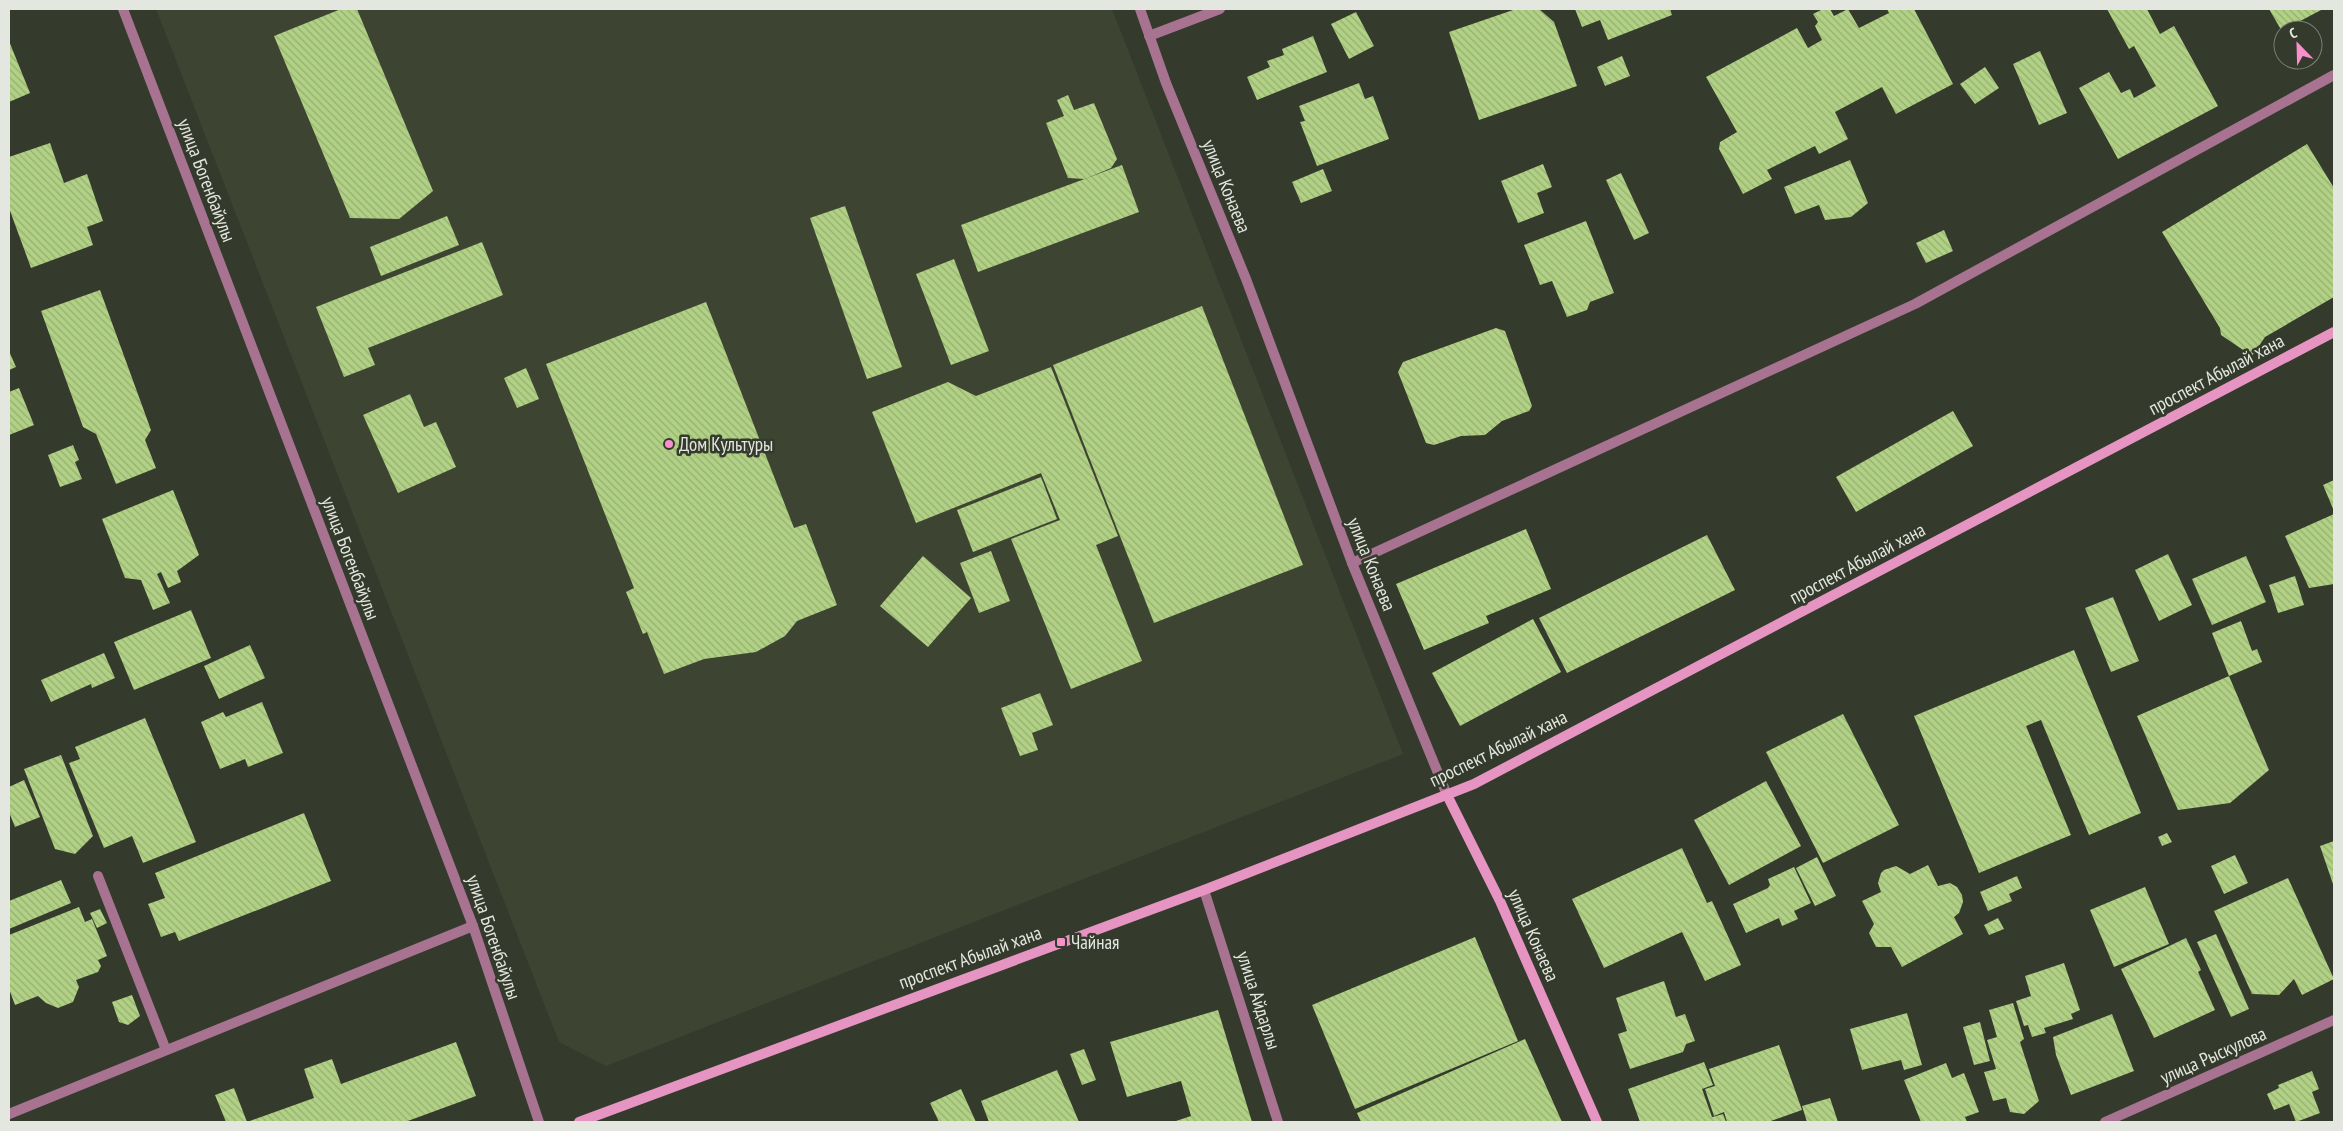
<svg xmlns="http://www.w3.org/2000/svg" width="2343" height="1131" font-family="'PT Sans Narrow',sans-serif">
<defs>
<pattern id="building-back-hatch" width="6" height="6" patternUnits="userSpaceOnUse" patternTransform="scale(1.25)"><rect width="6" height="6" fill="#b1d184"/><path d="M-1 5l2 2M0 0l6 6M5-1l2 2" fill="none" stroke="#96ae74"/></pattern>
</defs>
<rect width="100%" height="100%" fill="#343a2c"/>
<polygon fill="#3d4532" points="156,9 1112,9 1403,754 606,1066 559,1042"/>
<g fill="url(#building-back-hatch)">
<polygon points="341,9 357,9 433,191 399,219 350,218 274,36"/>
<polygon points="1516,9 1539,9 1554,22 1577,86 1479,120 1449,32"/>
<polygon points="1575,9 1670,9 1672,15 1608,40 1600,20 1582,27"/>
<polygon points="1823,9 1830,9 1834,16 1848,9 1859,28 1889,13 1887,9 1914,9 1953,84 1896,114 1882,87 1835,112 1848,139 1819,154 1815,146 1767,170 1772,179 1743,194 1719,149 1720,142 1737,132 1706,77 1797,28 1808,48 1822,40 1815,26 1818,22 1813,14"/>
<polygon points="2107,9 2147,9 2160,34 2174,26 2218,106 2118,159 2079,88 2109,72 2121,93 2130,89 2134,98 2156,86 2134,46 2129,49"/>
<polygon points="2269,9 2323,9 2283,30 2283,33"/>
<polygon points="1356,12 1374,46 1349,59 1331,24"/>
<polygon points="1313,36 1327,72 1257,100 1247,77 1270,67 1267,61 1284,55 1282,49"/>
<polygon points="9,41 30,93 9,102"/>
<polygon points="2040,51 2067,113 2039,125 2013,64"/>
<polygon points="1622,56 1630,76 1605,86 1597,67"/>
<polygon points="1985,67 1999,88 1975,104 1960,84"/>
<polygon points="1359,83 1365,99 1373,96 1389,139 1317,166 1300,122 1305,121 1299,106"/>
<polygon points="1068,95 1074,110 1094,103 1117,159 1111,168 1085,179 1068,178 1046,123 1064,116 1057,100"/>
<polygon points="50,143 64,183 87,174 103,221 87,227 93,245 31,268 9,208 9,157"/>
<polygon points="2307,144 2334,188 2334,297 2265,337 2252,356 2221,335 2220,328 2162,232"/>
<polygon points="1850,160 1868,203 1851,217 1825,220 1819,205 1795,214 1784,187"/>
<polygon points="1543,164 1552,187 1537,193 1544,213 1518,223 1501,181"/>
<polygon points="1122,165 1139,212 978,272 961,225"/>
<polygon points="1323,169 1332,191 1301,203 1292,182"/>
<polygon points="1621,173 1649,233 1634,240 1606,180"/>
<polygon points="845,206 902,367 867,379 810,218"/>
<polygon points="447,216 459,245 381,276 370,247"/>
<polygon points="1586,221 1614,293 1590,302 1587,310 1567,317 1552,281 1540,285 1524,245"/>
<polygon points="1944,230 1953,251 1926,263 1916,243"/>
<polygon points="482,242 503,295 368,348 375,365 344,377 316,307"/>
<polygon points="954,259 989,351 951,365 916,274"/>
<polygon points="100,290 151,430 145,440 156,468 116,484 96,434 83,427 41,311"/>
<polygon points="706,302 794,528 806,524 837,605 797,621 785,636 756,652 704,659 664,674 647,632 643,634 626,592 634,588 546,364"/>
<polygon points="1202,306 1303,565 1154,623 1053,365"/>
<polygon points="1496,328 1505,331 1532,406 1529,411 1502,421 1485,435 1461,436 1434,445 1426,443 1398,372 1403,362"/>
<polygon points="9,351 16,367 9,370"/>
<polygon points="1051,367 1118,536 1096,545 1142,661 1071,689 1011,539 1060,520 1041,473 916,523 872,412 948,382 976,396"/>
<polygon points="526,368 539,399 517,408 504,378"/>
<polygon points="19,388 34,425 9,435 9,392"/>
<polygon points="410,394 424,427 436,422 456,467 398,493 363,415"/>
<polygon points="1953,411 1973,446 1856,512 1836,477"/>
<polygon points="73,445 79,460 75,462 82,479 60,487 48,455"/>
<polygon points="1041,477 1057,519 973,552 957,510"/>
<polygon points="2334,480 2334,511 2323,485"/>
<polygon points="173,490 199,555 177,571 181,582 168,588 161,572 157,574 170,603 153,610 141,580 125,578 102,519"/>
<polygon points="2334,514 2334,584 2309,588 2285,536"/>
<polygon points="1526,529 1551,589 1486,616 1489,623 1424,650 1396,584"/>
<polygon points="1707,535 1735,590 1567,673 1539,618"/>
<polygon points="991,551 1010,601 979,613 960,563"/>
<polygon points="2168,554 2192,605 2159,621 2135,570"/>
<polygon points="923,556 971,598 928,647 880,606"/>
<polygon points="2246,556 2266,602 2212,625 2192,579"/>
<polygon points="2295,576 2304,605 2278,613 2269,585"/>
<polygon points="2113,597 2139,661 2111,672 2085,608"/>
<polygon points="191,610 211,658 134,690 114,642"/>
<polygon points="1533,619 1561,672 1460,726 1432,673"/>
<polygon points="2241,621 2252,651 2257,649 2262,662 2229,676 2212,633"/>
<polygon points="250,645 265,678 219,699 204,666"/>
<polygon points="2074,650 2141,813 2089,835 2041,720 2026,726 2071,835 1979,873 1914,716"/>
<polygon points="104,653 115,678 92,688 91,684 51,702 41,680"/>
<polygon points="2229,676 2269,770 2230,803 2178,810 2137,716"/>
<polygon points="1040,693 1053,725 1032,733 1038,750 1020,756 1001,708"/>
<polygon points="262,702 283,753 248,767 245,759 220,769 201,722 223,712 226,717"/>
<polygon points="1843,714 1899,825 1823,863 1766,752"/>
<polygon points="145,718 196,842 143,863 132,836 104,848 69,763 80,759 75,747"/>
<polygon points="61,755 93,836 75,854 55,849 24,769"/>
<polygon points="24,780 40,817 15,827 9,812 9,787"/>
<polygon points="1766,781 1801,846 1729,885 1694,820"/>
<polygon points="304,813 331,881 179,941 175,932 161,937 148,904 165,898 155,873"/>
<polygon points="2167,833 2172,842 2162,846 2158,837"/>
<polygon points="2334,841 2334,887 2320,846"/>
<polygon points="1682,848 1707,903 1712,901 1741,965 1705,981 1682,932 1604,968 1572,899"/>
<polygon points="2235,855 2248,883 2224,894 2211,866"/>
<polygon points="1817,857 1836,896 1815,906 1796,868"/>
<polygon points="1928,865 1938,886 1950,883 1957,887 1962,895 1963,902 1959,913 1954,917 1963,934 1902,967 1891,947 1876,947 1869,933 1874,924 1862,901 1881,892 1878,883 1881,873 1884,870 1896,866 1910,874"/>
<polygon points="1794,867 1811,903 1794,911 1798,919 1782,926 1779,918 1746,933 1733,904 1768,888 1770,885 1768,879"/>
<polygon points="2017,876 2022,888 2009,894 2012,901 1988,911 1980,892"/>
<polygon points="2288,878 2334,979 2302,995 2294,979 2279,995 2252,994 2214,911"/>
<polygon points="61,880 71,903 9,929 9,901"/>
<polygon points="2145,887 2169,944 2114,967 2090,910"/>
<polygon points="79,907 85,922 92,919 107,956 98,960 101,966 98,972 76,980 79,987 73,1002 58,1008 46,1003 38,996 15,1005 9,989 9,935"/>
<polygon points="100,909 107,923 97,928 90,913"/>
<polygon points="1998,918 2004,929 1989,935 1984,925"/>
<polygon points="2216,934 2249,1009 2231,1017 2197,942"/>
<polygon points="1475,937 1518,1041 1355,1109 1312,1005"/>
<polygon points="2186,938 2201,970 2198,972 2215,1010 2154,1038 2121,969"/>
<polygon points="2064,963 2080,1010 2071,1014 2073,1019 2044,1028 2046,1033 2032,1037 2028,1025 2024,1026 2016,1001 2031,996 2025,976"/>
<polygon points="1664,981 1676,1017 1685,1014 1695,1041 1686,1044 1683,1052 1630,1069 1618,1034 1627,1031 1616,998"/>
<polygon points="132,995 140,1016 128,1025 119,1022 112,1002"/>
<polygon points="2013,1003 2024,1039 2020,1042 2039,1101 2024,1114 2010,1112 2006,1098 1993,1101 1984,1072 1996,1069 1987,1040 1997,1037 1989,1010"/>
<polygon points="1218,1010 1252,1122 1173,1122 1191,1116 1181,1081 1127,1097 1110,1042"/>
<polygon points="1907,1013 1922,1065 1904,1070 1901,1060 1862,1070 1850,1029"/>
<polygon points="2112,1014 2134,1071 2071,1095 2056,1055 2053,1037"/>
<polygon points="1980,1022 1990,1061 1974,1065 1963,1027"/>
<polygon points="1525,1039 1562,1122 1361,1122 1357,1113"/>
<polygon points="456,1042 476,1096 405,1122 226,1122 215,1095 234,1088 247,1122 314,1098 304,1069 332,1059 341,1084"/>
<polygon points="1779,1045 1802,1110 1768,1122 1727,1122 1724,1112 1714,1116 1705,1089 1715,1086 1709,1069"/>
<polygon points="1084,1049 1096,1080 1082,1085 1070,1054"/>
<polygon points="1704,1062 1713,1085 1702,1089 1712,1117 1709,1118 1723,1114 1726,1122 1640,1122 1628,1089"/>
<polygon points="1946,1063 1952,1078 1964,1073 1979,1112 1965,1117 1967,1122 1921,1122 1904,1080"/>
<polygon points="1057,1070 1079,1122 989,1122 981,1101"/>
<polygon points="2312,1071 2319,1089 2312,1092 2320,1113 2296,1122 2289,1104 2274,1110 2267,1094 2279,1088 2278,1085"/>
<polygon points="961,1089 976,1122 939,1122 930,1103"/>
<polygon points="1830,1098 1838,1122 1807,1122 1802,1106"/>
</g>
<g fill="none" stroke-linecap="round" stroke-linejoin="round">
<polyline stroke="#a77390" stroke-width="10" points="98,876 166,1050"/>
<g stroke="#a77390" stroke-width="10">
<polyline points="123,9 473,926 539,1122"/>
<polyline points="1140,9 1166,83 1246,279 1352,563 1447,795"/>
<polyline points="1149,36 1220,9"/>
<polyline points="1352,563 1915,304 2334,75"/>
<polyline points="1204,890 1278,1122"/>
<polyline points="9,1114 473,926"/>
<polyline points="2105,1122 2334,1020"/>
</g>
<g stroke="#e694c2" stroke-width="10">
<polyline points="1447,795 1500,901 1597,1122"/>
<polyline points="579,1122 1204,890 1474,784 2334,332"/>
</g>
</g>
<g fill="#f890cc" stroke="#343a2c" stroke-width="2">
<circle cx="669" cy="444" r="5"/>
<rect x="1056" y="937" width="10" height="10" rx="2.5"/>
</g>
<g text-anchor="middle" stroke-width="5" stroke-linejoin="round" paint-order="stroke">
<g font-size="19" fill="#e3e7df" stroke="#343a2c">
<text transform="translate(207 180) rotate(69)" y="7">улица Богенбайулы</text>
<text transform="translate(1227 186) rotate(68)" y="7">улица Конаева</text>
<text transform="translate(2216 374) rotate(-28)" y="7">проспект Абылай хана</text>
<text transform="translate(351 558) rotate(69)" y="7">улица Богенбайулы</text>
<text transform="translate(1857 563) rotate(-28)" y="7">проспект Абылай хана</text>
<text transform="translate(1372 564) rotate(68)" y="7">улица Конаева</text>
<text transform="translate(1498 748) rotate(-26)" y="7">проспект Абылай хана</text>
<text transform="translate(1534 935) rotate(66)" y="7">улица Конаева</text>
<text transform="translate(494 937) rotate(71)" y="7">улица Богенбайулы</text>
<text transform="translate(970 957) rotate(-20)" y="7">проспект Абылай хана</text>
<text transform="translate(1259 1000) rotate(72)" y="7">улица Айдарлы</text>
<text transform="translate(2213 1055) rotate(-24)" y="7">улица Рыскулова</text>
</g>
<g font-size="19" fill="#e3e7df" stroke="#343a2c" text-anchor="start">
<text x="679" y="451">Дом Культуры</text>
<text x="1071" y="949">Чайная</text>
</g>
</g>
<rect width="2343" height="1131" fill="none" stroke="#e3e7df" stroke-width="20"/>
<g transform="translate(2298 45) rotate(337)"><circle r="24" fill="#343a2c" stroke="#7a7f74"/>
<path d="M0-4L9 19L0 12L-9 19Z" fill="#f890cc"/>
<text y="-8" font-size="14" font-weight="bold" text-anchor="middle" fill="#e3e7df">С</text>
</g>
</svg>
